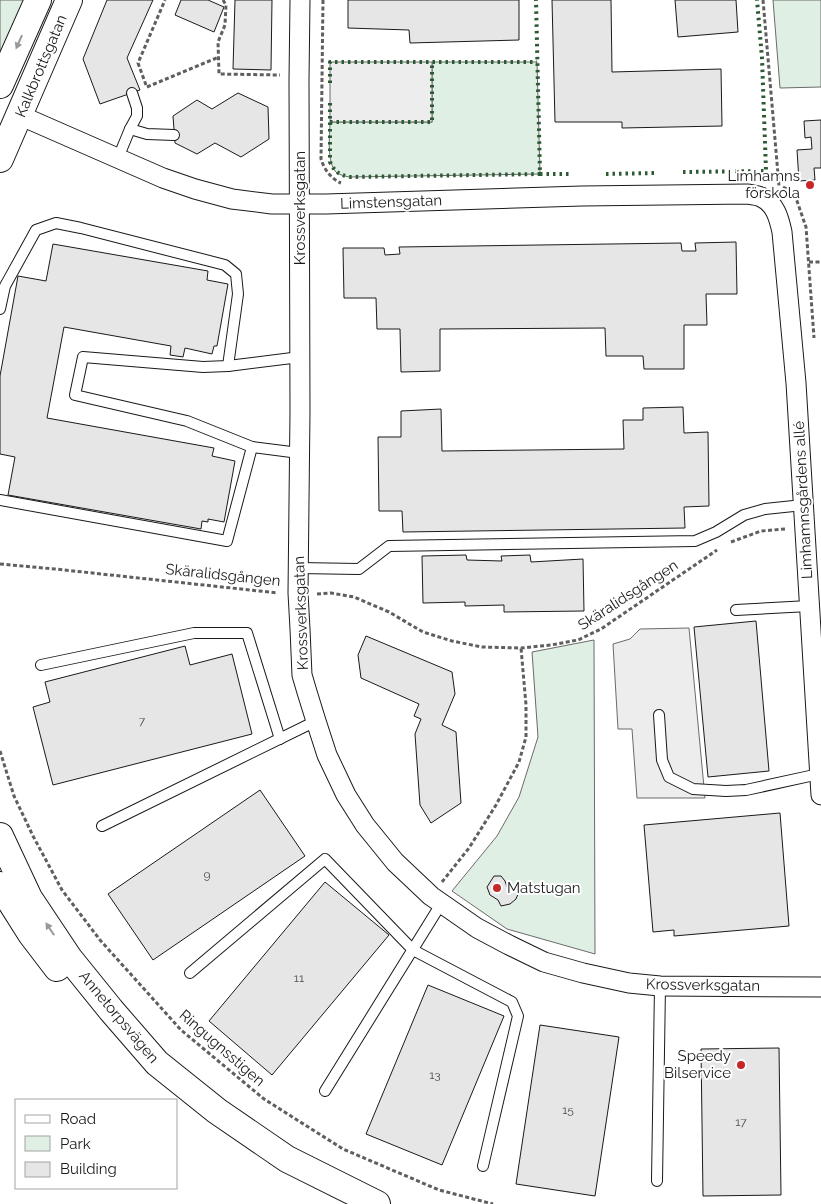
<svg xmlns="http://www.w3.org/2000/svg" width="821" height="1204" font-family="Raleway,sans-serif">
<rect width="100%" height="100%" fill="#fff"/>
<g fill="#e0efe3" stroke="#6a6a6a">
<polygon points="0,0 27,0 0,59"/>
<polygon points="773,0 821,0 821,87 780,88"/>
<path d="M432,62H537L540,174L349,177C345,176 340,175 337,173C326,163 330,136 330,122H432Z"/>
<polygon points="594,640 595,954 507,929 452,891 497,836 519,797 538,737 532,652"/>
</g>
<g fill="#ededed" stroke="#6a6a6a">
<rect x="330" y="62" width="102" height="60"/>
<polygon points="689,628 705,798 637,798 632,729 618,729 613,644 630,639 640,629"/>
</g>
<g fill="#e6e6e6" stroke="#1a1a1a">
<polygon points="107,0 153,0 127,58 140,90 100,104 83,59"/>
<polygon points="181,0 208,0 224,7 214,32 175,15"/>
<polygon points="235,0 272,0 271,70 233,69"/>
<polygon points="348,0 519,0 519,40 410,43 409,30 348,28"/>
<polygon points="552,0 611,0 612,72 721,69 722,126 622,128 622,122 555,122"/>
<polygon points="675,0 736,0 738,32 678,37"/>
<polygon points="238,93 268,107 269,139 241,157 215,143 197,154 175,143 173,116 197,100 212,109"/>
<polygon points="821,120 821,168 814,168 815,180 799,181 797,150 812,149 811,137 805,138 804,121"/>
<polygon points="736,242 737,294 706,294 707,325 684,325 684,369 644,369 643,356 606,356 605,328 440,329 440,371 401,372 400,329 377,329 376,298 344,298 343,248 384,248 385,255 400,254 399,247 681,243 682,251 696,251 695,243"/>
<polygon points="53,244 208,271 207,280 228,284 217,346 214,346 212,354 185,348 183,357 170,355 171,346 64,327 47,418 214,448 212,456 235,461 224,522 208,519 208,522 202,521 201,529 8,495 15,457 0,454 0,376 18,276 46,281"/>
<polygon points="683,407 684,433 708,432 709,506 684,507 685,528 403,532 402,511 379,511 378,437 401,437 401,411 441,409 442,451 624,449 623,420 643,420 643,408"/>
<polygon points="466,555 467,560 502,561 501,556 530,555 531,562 583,559 584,611 504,612 504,605 465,606 465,602 423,603 422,556"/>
<polygon points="756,621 769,771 708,777 694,627"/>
<polygon points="366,636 452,672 455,694 442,725 456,732 461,803 431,823 420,805 415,734 421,719 414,716 419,704 361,678 358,655"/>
<polygon points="185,646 190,665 232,654 252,734 53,785 33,707 50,702 45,682"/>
<polygon points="260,790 305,856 153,960 108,894"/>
<polygon points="780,813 789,926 674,936 674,930 653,932 644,825"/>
<polygon points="494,876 501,876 505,881 507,887 518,888 518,894 516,899 510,904 501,906 498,900 490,895 487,887"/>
<polygon points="325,882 389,935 272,1075 209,1021"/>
<polygon points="428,985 504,1016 442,1165 366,1134"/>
<polygon points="540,1025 619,1037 595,1196 516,1184"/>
<polygon points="779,1048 781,1195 703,1196 701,1049"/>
</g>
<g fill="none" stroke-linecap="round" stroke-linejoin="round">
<g stroke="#1a1a1a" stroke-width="12">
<g id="service">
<polyline points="130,129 147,134 174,135"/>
<polyline points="118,158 130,129 137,116 137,108 132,93"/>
<polyline points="0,309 5,286 36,230 56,223 81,228 225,265 236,274 238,294 228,366"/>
<polyline points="299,453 252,447 187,421 75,395 83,357 203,367 228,366 300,357"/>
<polyline points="0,500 227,541 252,447"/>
<polyline points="298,568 359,569 389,546 695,541 716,532 744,515 765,509 803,505"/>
<polyline points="736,610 809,606"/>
<polyline points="41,665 194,633 247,633 280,739"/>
<polyline points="659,715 662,760 669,777 693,789 726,791 746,790 819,774"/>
<polyline points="102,826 316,721"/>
<polyline points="190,973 325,859 413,950 512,1002 518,1016 483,1166"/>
<polyline points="325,1091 441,904"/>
<polyline points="657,1181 660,986"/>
</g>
</g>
<g stroke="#1a1a1a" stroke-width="21">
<g id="minor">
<polyline points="300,0 299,80 300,411 298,593 300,629 302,675 307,692 316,721 327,755 346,795 365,825 395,862 431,896 477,928 509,945 544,962 583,973 629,983 660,986 821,987"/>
<path d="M19,115L163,178L195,189L232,199L272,204H326L582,196L748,194C752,195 757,195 761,197C775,203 779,218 782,232L796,383L821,795"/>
</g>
</g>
<g stroke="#1a1a1a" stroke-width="28">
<g id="secondary">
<polyline points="0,85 38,0"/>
<polyline points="0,159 69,0"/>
<polyline points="0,836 29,898 69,958 111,1010 157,1063 217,1111 287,1159 377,1204"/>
<polyline points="0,885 31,934 57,968"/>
</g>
</g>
<g stroke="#5f5f5f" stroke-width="3" stroke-dasharray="4 2.5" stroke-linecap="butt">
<polyline points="223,0 226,5 225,25 218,42 219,74 280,75"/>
<path d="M323,0L321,159C324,169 331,179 341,183"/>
<polyline points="763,0 779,186"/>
<polyline points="146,85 138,63 165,0"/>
<polyline points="147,87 219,57"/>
<polyline points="783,187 789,190 797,201 806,227 814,338"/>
<polyline points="809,262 821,262"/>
<polyline points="731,542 761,531 785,529"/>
<polyline points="0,564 55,569 278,593"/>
<polyline points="317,594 331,593 354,597 389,612 423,632 452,641 482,647 521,648 551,645 578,640 601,629 717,550"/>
<polyline points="0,751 14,796 33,836 62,890 100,940 181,1030 264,1099 343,1149 439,1190 493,1204"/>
<polyline points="442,882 469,848 496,805 519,762 526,737 526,705 521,648"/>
</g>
<use href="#service" stroke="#fff" stroke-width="10"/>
<use href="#minor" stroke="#fff" stroke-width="19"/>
<use href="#secondary" stroke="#fff" stroke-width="26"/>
<g stroke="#2b5a34" stroke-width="4" stroke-dasharray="2.5 4" stroke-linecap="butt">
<polyline points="330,83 330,62 537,62"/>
<path d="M330,103V162C335,172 338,174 349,177L540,174L536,0"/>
<polyline points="330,122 432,122 432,62"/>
<polyline points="683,172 766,171 762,58 757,0"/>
<polyline points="540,174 569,174"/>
<polyline points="606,174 656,173"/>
</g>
</g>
<defs><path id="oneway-solid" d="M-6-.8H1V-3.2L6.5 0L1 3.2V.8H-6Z" transform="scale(1.25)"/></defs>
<g fill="#989898">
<use href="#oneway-solid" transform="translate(19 42) rotate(114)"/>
<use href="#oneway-solid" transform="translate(50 929) rotate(-124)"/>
</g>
<g fill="#c62828" stroke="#fff" stroke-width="2">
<circle cx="810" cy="185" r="5"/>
<circle cx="497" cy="888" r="5"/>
<circle cx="741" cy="1065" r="5"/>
</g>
<g text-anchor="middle" stroke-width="4" stroke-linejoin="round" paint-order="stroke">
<g font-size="12" fill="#4d4d4d">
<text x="142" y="725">7</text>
<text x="207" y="879">9</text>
<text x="299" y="982">11</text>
<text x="435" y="1079">13</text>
<text x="568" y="1114">15</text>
<text x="741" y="1126">17</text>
</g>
<g font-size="15" fill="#1a1a1a" stroke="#fff">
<text transform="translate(41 66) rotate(-67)" y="5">Kalkbrottsgatan</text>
<text transform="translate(391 202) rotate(-2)" y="5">Limstensgatan</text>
<text transform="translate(300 208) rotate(-90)" y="5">Krossverksgatan</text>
<text transform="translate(803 500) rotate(-93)" y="5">Limhamnsgårdens allé</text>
<text transform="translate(223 575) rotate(6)" y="5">Skäralidsgången</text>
<text transform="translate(628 595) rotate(-33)" y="5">Skäralidsgången</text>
<text transform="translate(301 613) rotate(-92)" y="5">Krossverksgatan</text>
<text transform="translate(703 985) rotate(1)" y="5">Krossverksgatan</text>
<text transform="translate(119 1017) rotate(50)" y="5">Annetorpsvägen</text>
<text transform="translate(222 1048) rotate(41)" y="5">Ringugnsstigen</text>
</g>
<g font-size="15" fill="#1a1a1a" stroke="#fff" text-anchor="end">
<text x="800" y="181">Limhamns<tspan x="800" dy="17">förskola</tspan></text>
<text x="507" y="893" text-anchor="start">Matstugan</text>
<text x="731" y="1061">Speedy<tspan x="731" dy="17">Bilservice</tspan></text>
</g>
</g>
<rect x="15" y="1099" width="162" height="90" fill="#ffffff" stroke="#a3a3a3"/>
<rect x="25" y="1115" width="25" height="8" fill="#ffffff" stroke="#a3a3a3"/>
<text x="60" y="1124" font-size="15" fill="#1a1a1a">Road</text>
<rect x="25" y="1136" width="25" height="15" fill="#e0efe3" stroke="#a3a3a3"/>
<text x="60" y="1149" font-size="15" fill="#1a1a1a">Park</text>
<rect x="25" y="1162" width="25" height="15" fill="#e6e6e6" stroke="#a3a3a3"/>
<text x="60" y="1174" font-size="15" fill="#1a1a1a">Building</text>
</svg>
